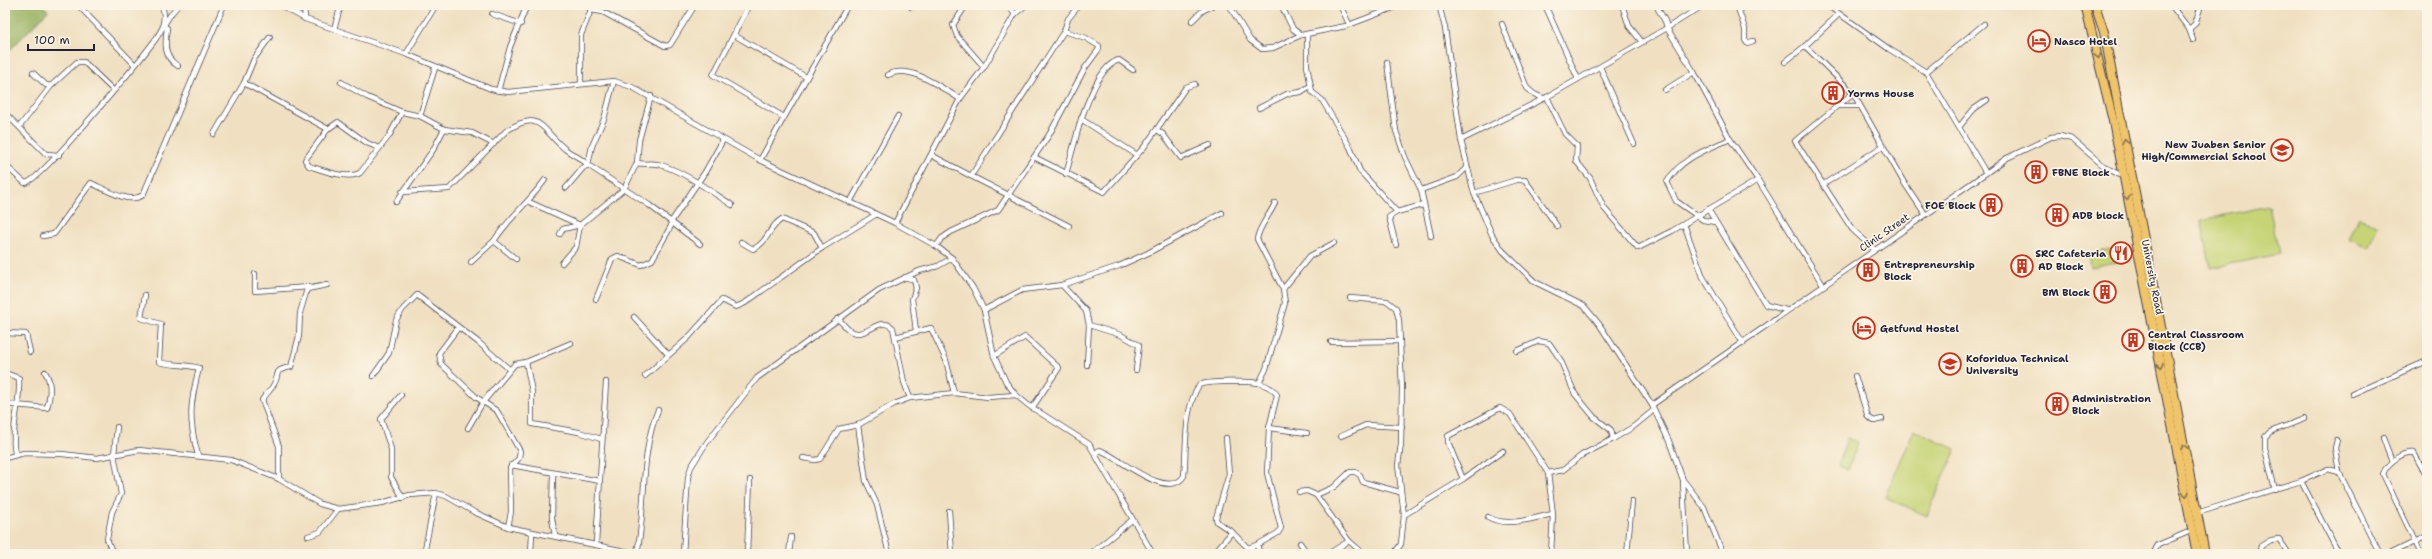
<svg xmlns="http://www.w3.org/2000/svg" width="2432" height="559" font-family="'Shantell Sans',sans-serif">
<rect width="100%" height="100%" fill="#fcf5e5"/>
<filter id="ink" filterUnits="userSpaceOnUse"><feTurbulence type="fractalNoise" baseFrequency=".025" numOctaves="2"/><feDisplacementMap in="SourceGraphic" scale="8" xChannelSelector="R" yChannelSelector="G"/><feConvolveMatrix kernelMatrix="1 2 1 2 8 2 1 2 1" color-interpolation-filters="sRGB"/></filter>
<filter id="wash" filterUnits="userSpaceOnUse"><feTurbulence type="fractalNoise" baseFrequency=".012" numOctaves="4" result="noise"/><feDisplacementMap in="SourceGraphic" scale="16" xChannelSelector="R" yChannelSelector="G"/><feGaussianBlur stdDeviation="0.9" result="paint"/><feColorMatrix in="noise" values="0 0 0 0 0 0 0 0 0 0 0 0 0 0 0 0 0 1.4 0 .05"/><feComposite in="paint" operator="in"/></filter>
<g filter="url(#wash)">
<rect width="100%" height="100%" fill="#f0e0c1"/>
<g fill="#c6d476" stroke="#747b58">
<polygon points="2269,206 2279,254 2211,268 2201,220"/>
<polygon points="2359,216 2378,226 2368,248 2348,239"/>
<polygon points="2112,249 2115,262 2091,267 2089,254"/>
<polygon points="1914,430 1956,449 1927,516 1885,497"/>
<polygon points="1847,438 1858,442 1848,470 1838,466"/>
</g>
<polygon fill="#9cb667" stroke="#5f6c51" points="5,5 43,5 48,11 5,55"/>
</g>
<g filter="url(#ink)">
<g fill="none" stroke-linecap="round" stroke-linejoin="round">
<g stroke="#413e4f" stroke-width="6">
<g id="minor">
<polyline points="78,5 135,65"/>
<path d="M162,5L164,15L163,26L167,28C165,43 163,57 178,66"/>
<polyline points="280,5 305,19 406,54 491,89 508,92 614,81 632,87 760,160 895,223 936,246 952,258 973,288 984,310 994,356 1006,382 1016,395 1028,405 1089,444 1153,554"/>
<polyline points="304,5 305,19"/>
<polyline points="586,5 591,10 603,12 665,46 670,45 695,5"/>
<polyline points="749,5 713,75 784,117"/>
<polyline points="966,5 953,25 957,36 984,67"/>
<polyline points="1007,5 1015,14"/>
<polyline points="1229,5 1250,40 1262,49 1273,48 1301,35 1346,26 1401,5"/>
<polyline points="1281,5 1293,29 1301,35"/>
<polyline points="1340,5 1349,24"/>
<polyline points="1439,5 1445,28 1461,140 1547,97 1667,28 1665,21 1658,9 1662,5"/>
<polyline points="1545,5 1578,79"/>
<polyline points="1622,5 1629,26 1642,42"/>
<polyline points="1704,5 1667,28 1694,72 1730,139 1758,180 1823,285"/>
<polyline points="1737,5 1745,29 1745,40 1747,43 1753,41"/>
<polyline points="1827,5 1889,49 1926,72 1986,173"/>
<polyline points="2171,5 2189,29 2193,40"/>
<polyline points="911,7 912,5"/>
<polyline points="492,14 521,24"/>
<polyline points="1839,14 1805,46 1853,93 1903,181 1925,214"/>
<polyline points="1192,21 1202,11 1213,5"/>
<polyline points="1502,24 1527,88 1534,94 1543,98"/>
<polyline points="334,29 341,5"/>
<polyline points="2189,29 2195,24 2201,5"/>
<polyline points="734,35 806,77"/>
<polyline points="1307,35 1307,66 1312,92 1322,100 1350,147 1360,171 1397,212"/>
<polyline points="406,54 436,5"/>
<polyline points="1387,62 1396,131 1405,157 1421,190 1431,236"/>
<polyline points="1785,62 1805,46"/>
<polyline points="1600,67 1634,144"/>
<polyline points="1926,72 1984,24"/>
<polyline points="33,73 46,85 51,86 77,62 84,62 113,90"/>
<path d="M888,75C909,63 942,88 960,99"/>
<polyline points="341,82 367,97 402,112 420,116 444,129 472,133 494,144"/>
<polyline points="244,83 328,129"/>
<polyline points="581,83 581,35 591,10"/>
<polyline points="1665,90 1694,72"/>
<polyline points="498,91 510,47 527,5"/>
<polyline points="1853,93 1795,141 1852,229 1875,250"/>
<polyline points="1547,97 1565,134 1577,146 1576,161 1590,178 1604,208 1638,248 1672,231 1758,180"/>
<polyline points="1839,106 1859,106"/>
<polyline points="1259,108 1287,94 1301,92 1310,86"/>
<polyline points="5,113 46,154 59,155"/>
<polyline points="420,116 435,68"/>
<path d="M1081,119C1088,102 1100,65 1119,60L1133,70"/>
<polyline points="20,126 51,86"/>
<polyline points="1959,127 1974,109 1987,100"/>
<polyline points="1157,130 1163,134 1181,158 1210,145"/>
<polyline points="214,134 244,83 254,59 270,37"/>
<polyline points="1461,140 1474,193 1492,235 1503,251 1535,282 1584,306 1599,324 1652,405 1669,441 1683,480 1704,507 1723,554"/>
<path d="M379,148L367,143L338,122L328,129L305,160L309,166C322,170 347,180 360,173L389,136L402,112"/>
<polyline points="931,155 971,176"/>
<polyline points="1034,157 1104,192 1145,146 1186,87 1195,84"/>
<polyline points="760,160 848,5"/>
<path d="M637,163C645,165 653,162 661,165C686,173 709,190 732,205"/>
<path d="M5,165L25,183C39,183 141,59 155,40C163,29 168,14 179,5"/>
<polyline points="1066,174 1081,119 1137,155"/>
<polyline points="1824,184 1883,146"/>
<polyline points="566,188 583,168 588,165 649,205 700,244"/>
<polyline points="1421,190 1457,177 1467,167"/>
<path d="M402,192L449,189L506,131C541,108 541,130 565,149C573,155 581,158 588,165L592,146L604,119L614,81"/>
<polyline points="1474,193 1516,180 1525,180 1557,226"/>
<polyline points="396,202 433,150 444,129"/>
<polyline points="529,202 580,225 624,189 637,163 639,140 651,96"/>
<polyline points="850,202 898,116"/>
<polyline points="1708,209 1766,305 1786,310"/>
<path d="M1715,222L1703,220L1676,201L1667,182C1681,158 1706,150 1730,139"/>
<polyline points="895,223 960,99 984,67 1015,14 1026,5"/>
<polyline points="1684,224 1703,277 1743,343"/>
<polyline points="1069,226 971,176 1064,31 1068,19 1079,5"/>
<polyline points="560,234 563,229 580,225 576,247 562,263"/>
<path d="M43,236L54,234L91,183C105,189 129,205 143,195L224,5"/>
<path d="M741,242L753,249C768,243 769,226 782,219L814,233L822,248"/>
<polyline points="1396,245 1389,217 1397,212 1423,205"/>
<polyline points="936,246 942,238 951,232 998,210 1049,135 1085,68 1099,49 1099,46 1086,38 1064,31"/>
<path d="M516,259L494,241C508,219 529,202 545,180"/>
<polyline points="471,262 494,241"/>
<polyline points="255,274 255,291 309,287"/>
<polyline points="905,277 914,280 916,288 912,299 916,331"/>
<polyline points="1062,285 1086,311 1089,325 1087,365"/>
<polyline points="1283,289 1310,256 1334,243"/>
<path d="M145,295L141,318L161,324L159,362C172,366 185,364 199,368C190,403 188,420 198,455"/>
<polyline points="1350,298 1387,301 1396,308 1399,320 1402,389 1401,444 1398,465 1404,515 1401,544 1394,554"/>
<polyline points="596,299 612,259 618,256 641,265 652,260 671,226 671,222 705,172 723,140"/>
<polyline points="984,310 1022,290 1062,285 1119,266 1148,253 1222,213"/>
<polyline points="634,317 668,354"/>
<path d="M837,319C845,323 846,332 857,333C870,334 880,316 893,328L904,382L910,398"/>
<polyline points="1089,325 1121,335 1139,345 1136,370"/>
<polyline points="458,328 439,353 441,364 476,397 497,411 520,451 519,458 510,468 511,512 508,527"/>
<polyline points="5,333 26,334 30,352"/>
<polyline points="895,337 931,328 946,360 954,393"/>
<polyline points="1331,342 1400,341"/>
<polyline points="1517,351 1539,341 1549,343 1560,359 1575,394 1594,417 1611,430 1613,439 1582,455 1563,470 1548,473"/>
<polyline points="994,356 1025,337 1059,368 1032,408"/>
<polyline points="526,362 532,392 532,424 579,432 601,439"/>
<path d="M5,373L19,378C21,404 10,428 15,454"/>
<polyline points="373,376 389,353 396,320 403,309 417,295 478,342 509,369"/>
<polyline points="645,376 688,338 722,300 736,307 745,303 822,248 875,215"/>
<polyline points="1855,376 1868,417 1874,421 1882,419"/>
<path d="M1259,383L1266,369L1285,303L1283,289L1257,239C1259,226 1270,215 1275,203"/>
<polyline points="2352,394 2427,361"/>
<polyline points="401,395 381,419 391,449 391,477 403,498"/>
<path d="M5,404L47,408C50,397 52,382 45,372"/>
<polyline points="1652,405 1986,173 2007,158 2051,137 2060,136 2072,139 2105,167 2124,177"/>
<polyline points="858,425 866,481 877,505 889,554"/>
<polyline points="468,428 483,402 515,364 526,362 571,343"/>
<polyline points="1341,436 1366,425 1402,427"/>
<polyline points="2383,438 2392,461"/>
<polyline points="1613,439 1633,427 1654,410"/>
<polyline points="2337,440 2335,448 2339,472"/>
<path d="M1095,453L1100,450L1106,453C1124,462 1169,500 1184,476C1187,447 1183,411 1199,385C1207,381 1249,381 1259,383C1265,385 1274,389 1277,395L1269,428L1307,433"/>
<polyline points="5,458 24,453 62,454 97,458 139,450 231,460 279,479 320,504 338,509 382,503 410,495 436,493 446,496 474,512 508,527 639,554"/>
<polyline points="803,458 815,460 820,459 839,429 858,425 894,404 910,398 954,393 988,397 1016,395"/>
<polyline points="511,465 600,481"/>
<polyline points="553,473 552,518 555,536"/>
<path d="M279,479V446L262,400C266,394 271,390 274,384C281,373 271,371 291,367L299,336L300,313L307,289L327,285"/>
<polyline points="1463,479 1503,451"/>
<polyline points="1683,482 1687,554"/>
<polyline points="2275,490 2265,449 2265,437 2270,432 2304,419"/>
<polyline points="1299,492 1307,491 1316,495 1349,541 1364,554"/>
<polyline points="1316,495 1334,487 1350,472 1355,472 1360,475 1363,482 1400,492"/>
<polyline points="949,511 952,554"/>
<polyline points="2197,513 2301,481"/>
<polyline points="1404,515 1463,479 1448,442 1448,436 1500,408 1510,414 1548,473 1553,514 1551,554"/>
<path d="M1488,517C1507,528 1533,518 1553,514"/>
<polyline points="1232,532 1248,548 1257,545 1260,554"/>
<polyline points="308,536 320,532 338,509"/>
<polyline points="1300,543 1308,554"/>
<polyline points="596,544 606,382"/>
<polyline points="1257,545 1278,533 1281,528 1267,473 1269,428"/>
<path d="M637,553C647,507 639,455 658,410"/>
<polyline points="113,554 107,539 112,512 121,494 114,454 117,427"/>
<polyline points="424,554 436,493"/>
<polyline points="531,554 532,533"/>
<polyline points="683,554 688,477 691,467 707,442 757,378 879,290 919,271 938,266 952,258"/>
<polyline points="747,554 750,480"/>
<polyline points="789,554 791,537"/>
<polyline points="1090,554 1132,520"/>
<polyline points="1213,554 1232,532 1217,522 1216,518 1229,474 1226,438"/>
<polyline points="1328,554 1349,541"/>
<polyline points="1627,554 1632,501"/>
<polyline points="2153,554 2158,545 2193,530"/>
<polyline points="2259,554 2261,546 2271,540 2279,539 2289,554"/>
<polyline points="2339,554 2301,481 2328,469 2339,472 2380,554"/>
<polyline points="2390,554 2427,536"/>
<path d="M2421,554L2383,474C2387,463 2403,451 2414,453L2427,477"/>
</g>
</g>
<g stroke="#413e4f" stroke-width="10">
<g id="trunk">
<polyline points="2085,5 2113,121 2197,554"/>
<polyline points="2095,5 2104,32 2205,554"/>
</g>
</g>
<use href="#minor" stroke="#fff" stroke-width="4.5"/>
<use href="#trunk" stroke="#f0c469" stroke-width="8"/>
</g>
<defs><path id="oneway-chevron" d="M-2-3.5L2.5 0L-2 3.5" fill="none" stroke-width="1.6" stroke-linecap="round" stroke-linejoin="round"/></defs>
<g stroke="#897352">
<use href="#oneway-chevron" transform="translate(2098 56) rotate(77)"/>
<use href="#oneway-chevron" transform="translate(2125 141) rotate(-101)"/>
<use href="#oneway-chevron" transform="translate(2127 198) rotate(79)"/>
<use href="#oneway-chevron" transform="translate(2160 366) rotate(79)"/>
<use href="#oneway-chevron" transform="translate(2184 447) rotate(-101)"/>
<use href="#oneway-chevron" transform="translate(2186 494) rotate(79)"/>
</g>
</g>
<defs>
<g id="hotel-ring" transform="scale(1.15)"><circle r="9.5" fill="#fcf5e5" stroke="#c8321e" stroke-width="1.5"/><path d="M-6-4.5h1.5V1H6V5H4.5V3h-9V5H-6ZM-4 0a1.8 1.8 0 1 1 3.6 0ZM.5 0V-2.5h3Q6-2.5 6 0Z" fill="#c8321e"/></g>
<g id="building-ring" transform="scale(1.15)"><circle r="9.5" fill="#fcf5e5" stroke="#c8321e" stroke-width="1.5"/><path d="M-4-6H4V6H1V3H-1V6H-4ZM-2.5-4.3h1.7v1.8h-1.7ZM.8-4.3h1.7v1.8H.8ZM-2.5-1h1.7V.8h-1.7ZM.8-1h1.7V.8H.8Z" fill="#c8321e"/></g>
<g id="school-ring" transform="scale(1.15)"><circle r="9.5" fill="#fcf5e5" stroke="#c8321e" stroke-width="1.5"/><path d="M0-5L7-2L0 1L-7-2ZM-4 1L0 2.5L4 1V4Q0 6-4 4Z" fill="#c8321e"/></g>
<g id="restaurant-ring" transform="scale(1.15)"><circle r="9.5" fill="#fcf5e5" stroke="#c8321e" stroke-width="1.5"/><path d="M-5-6h1v4h1v-4h1v4h1v-4h1v5L-1.5 .5V6h-2V.5L-5-1ZM5-6V6H3V1.5H1.5Q1.5-4 5-6Z" fill="#c8321e"/></g>
</defs>
<g fill-rule="evenodd">
<use href="#hotel-ring" x="2039" y="41"/>
<use href="#building-ring" x="1833" y="93"/>
<use href="#school-ring" x="2282" y="150"/>
<use href="#building-ring" x="2036" y="172"/>
<use href="#building-ring" x="1991" y="205"/>
<use href="#building-ring" x="2057" y="215"/>
<use href="#restaurant-ring" x="2121" y="253"/>
<use href="#building-ring" x="2022" y="266"/>
<use href="#building-ring" x="1868" y="270"/>
<use href="#building-ring" x="2105" y="292"/>
<use href="#hotel-ring" x="1864" y="328"/>
<use href="#building-ring" x="2133" y="340"/>
<use href="#school-ring" x="1950" y="364"/>
<use href="#building-ring" x="2057" y="404"/>
</g>
<g text-anchor="middle" stroke-width="3.5" stroke-linejoin="round" paint-order="stroke">
<g font-size="10" font-weight="bold" fill="#22223b" stroke="#fcf5e5" text-anchor="start">
<text x="2054" y="45">Nasco Hotel</text>
<text x="1848" y="97">Yorms House</text>
<text x="2266" y="148" text-anchor="end">New Juaben Senior<tspan x="2266" dy="12">High/Commercial School</tspan></text>
<text x="2052" y="176">FBNE Block</text>
<text x="1976" y="209" text-anchor="end">FOE Block</text>
<text x="2072" y="219">ADB block</text>
<text x="2106" y="257" text-anchor="end">SRC Cafeteria</text>
<text x="1884" y="268">Entrepreneurship<tspan x="1884" dy="12">Block</tspan></text>
<text x="2038" y="270">AD Block</text>
<text x="2090" y="296" text-anchor="end">BM Block</text>
<text x="1880" y="332">Getfund Hostel</text>
<text x="2148" y="338">Central Classroom<tspan x="2148" dy="12">Block (CCB)</tspan></text>
<text x="1966" y="362">Koforidua Technical<tspan x="1966" dy="12">University</tspan></text>
<text x="2072" y="402">Administration<tspan x="2072" dy="12">Block</tspan></text>
</g>
<g font-size="10" fill="#22223b" stroke="#fcf5e5">
<text transform="translate(1884 232) rotate(-35)" y="4">Clinic Street</text>
<text transform="translate(2153 277) rotate(79)" y="4">University Road</text>
</g>
</g>
<rect width="2432" height="559" fill="none" stroke="#fcf5e5" stroke-width="20"/>
<path d="M28 44v6h66v-6" fill="none" stroke="#22223b" stroke-width="2"/>
<text x="34" y="44" font-size="12" fill="#22223b" stroke="#fcf5e5" stroke-width="3" paint-order="stroke">100 m</text>
</svg>
